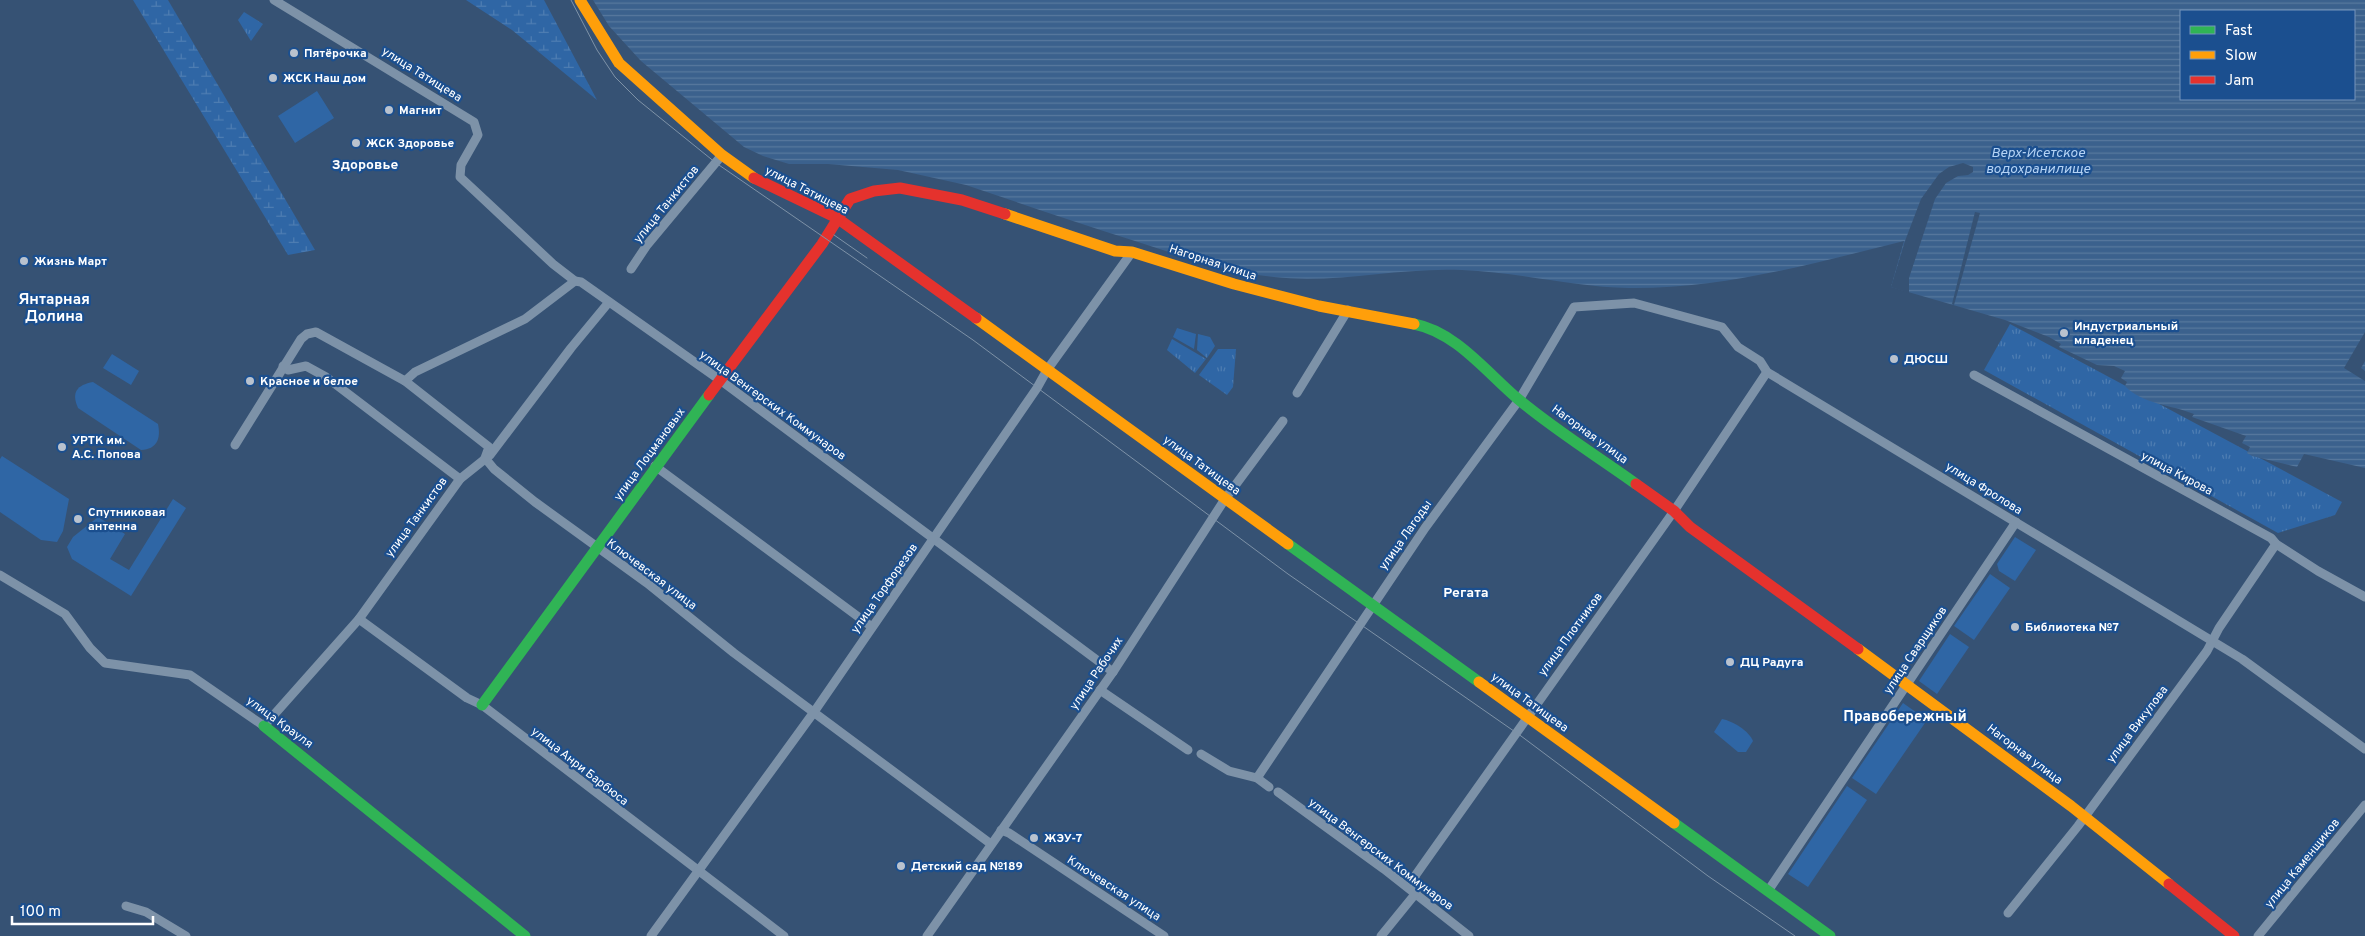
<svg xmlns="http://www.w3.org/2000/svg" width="2365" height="936" font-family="Overpass,sans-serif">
<defs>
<pattern id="wetland-marsh" width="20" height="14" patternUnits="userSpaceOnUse" patternTransform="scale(1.25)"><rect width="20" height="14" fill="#2f66a5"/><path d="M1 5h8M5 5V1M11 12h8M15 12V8" fill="none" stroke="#4e7db2"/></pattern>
<pattern id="park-tufts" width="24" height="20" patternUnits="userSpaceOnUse" patternTransform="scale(1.25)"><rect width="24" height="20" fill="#2f66a5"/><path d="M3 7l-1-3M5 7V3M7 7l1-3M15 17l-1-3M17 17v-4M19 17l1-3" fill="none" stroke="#4e7db2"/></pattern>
<pattern id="water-rules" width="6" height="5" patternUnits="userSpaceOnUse" patternTransform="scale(1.25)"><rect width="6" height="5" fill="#3b618d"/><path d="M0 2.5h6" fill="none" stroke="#58799e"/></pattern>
</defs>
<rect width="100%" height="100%" fill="#365274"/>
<g fill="#2f66a5">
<polygon points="317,91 334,118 295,143 278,116"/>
<polygon points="1177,328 1196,334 1194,349 1173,337"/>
<polygon points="112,354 139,371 131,385 103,368"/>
<path d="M93,382L158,424C161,439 157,449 141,450L78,408C71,392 77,385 93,382Z"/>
<polygon points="2,456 69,499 63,531 57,542 41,540 0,512 0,459"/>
<polygon points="173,499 186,508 131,596 72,559 67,547 73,537 98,517 125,534 110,559 129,570"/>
<polygon points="2015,537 2036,550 2015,581 1999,571 1997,564"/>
<polygon points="1990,574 2010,588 1974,640 1954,626"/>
<polygon points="1950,634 1969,647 1937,694 1919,681"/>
<polygon points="1903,703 1927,720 1876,794 1852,778"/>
<path d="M1722,719C1733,721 1749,731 1753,741L1746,752H1738L1714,732Z"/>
<polygon points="1847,786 1867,800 1808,887 1788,874"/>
</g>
<g fill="url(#wetland-marsh)">
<polygon points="133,0 168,0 315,250 288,255"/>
<polygon points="466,0 544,0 597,100 512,30"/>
</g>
<g fill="url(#park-tufts)">
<polygon points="244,12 263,24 251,41 238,20"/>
<polygon points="2010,324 2342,502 2335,515 2278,533 1984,370"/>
<polygon points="1198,334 1210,337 1215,346 1207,358 1197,350"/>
<polygon points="1172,339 1206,359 1195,373 1167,350"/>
<polygon points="1218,349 1236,349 1233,387 1227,395 1199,375"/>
</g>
<path fill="url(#water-rules)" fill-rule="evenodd" d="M593,0H2365V468L2304,454L2297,467L2252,456L2247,453L2250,447L2242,443L2246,436L2192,417L2194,414C2172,405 2142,404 2125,386L2127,382L2121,378L2125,371L2114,366L2097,365L2059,347L2061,344L2049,337L2005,320L1891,287L1904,241C1815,263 1723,289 1629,288C1573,287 1518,272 1462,270C1399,267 1337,284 1274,277C1226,272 1181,256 1135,241C1078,223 1022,204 966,185L898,170L828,164H789L763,156L744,147L641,61L609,26ZM2181,11H2354V99H2181Z"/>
<g fill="#365274">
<polygon points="1963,163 1973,167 1973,172 1968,175 1958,176 1946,183 1935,199 1909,278 1909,293 1891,287 1905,241 1921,199 1939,174 1949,167"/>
<polygon points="1975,212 1980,213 1954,305 1952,304"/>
<polygon points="2365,332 2365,361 2361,368 2365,371 2365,381 2344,368"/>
</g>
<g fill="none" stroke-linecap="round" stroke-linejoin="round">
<g stroke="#7d92a8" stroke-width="9">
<polyline points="274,0 474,122 478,135 461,165 460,177 553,264 575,281 581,282 720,380 1113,672"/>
<polyline points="631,269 647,245 722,155"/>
<polyline points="283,366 288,370 306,366 326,377 460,479"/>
<polyline points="1974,375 2271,538 2276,544 2318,571 2365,597"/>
<polyline points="405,381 415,372 525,319 575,281"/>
<polyline points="1297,393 1348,310"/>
<polyline points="235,445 301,339 307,334 316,332 405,381 489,447 485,458 494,469 535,502 647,583 734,653 991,844"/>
<polyline points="655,466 872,627"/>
<polyline points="0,575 65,614 90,648 105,663 190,675 264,726 359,619 460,479 490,455 571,348 609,302"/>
<polyline points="359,619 467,698 482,705 784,936"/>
<polyline points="1100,690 1188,750"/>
<polyline points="1201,754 1229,771 1257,778 1269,787"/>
<polyline points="1257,778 1425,528 1519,400 1574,307 1634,303 1722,327 1738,347 1760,361 1767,372 2242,659 2365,749"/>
<polyline points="1278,792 1384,869 1469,936"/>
<polyline points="1001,830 1009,833 1164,936"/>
<polyline points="1768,891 2016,522"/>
<polyline points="126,906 146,912 186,936"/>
<polyline points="2008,913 2078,826 2207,651 2219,628 2276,544"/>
<polyline points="651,936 814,712 1037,388 1047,370 1132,252"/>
<polyline points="927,936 1113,672 1225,499 1283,421"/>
<polyline points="1381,936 1416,893 1415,876 1422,866 1674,511 1767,372"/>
<polyline points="2258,936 2365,805"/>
</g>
<g stroke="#30b455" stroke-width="11">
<path d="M1414,324C1456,332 1487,373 1518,399C1555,430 1597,456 1636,484"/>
<polyline points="1288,544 1479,682"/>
<polyline points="482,705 709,395"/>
<polyline points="264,726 525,936"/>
<polyline points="1674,823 1830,936"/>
</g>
<g stroke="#ff9f0a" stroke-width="11">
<polyline points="580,0 619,63 722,155 754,178"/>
<polyline points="1005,214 1115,251 1132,252 1234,284 1319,306 1414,324"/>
<polyline points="976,318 1288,544"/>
<polyline points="1858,649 2071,806 2169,884"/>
<polyline points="1479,682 1674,823"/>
</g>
<g stroke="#e5322d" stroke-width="11">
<polyline points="754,178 837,218 976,318"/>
<polyline points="709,395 822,244 850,199 874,191 900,188 962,200 1005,214"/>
<polyline points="1636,484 1674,511 1690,527 1858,649"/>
<polyline points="2169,884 2234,936"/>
</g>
<g stroke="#7e92a7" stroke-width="1">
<polyline points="571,0 597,50 615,77 638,100 716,163 973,340 1288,574 1521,736 1708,876 1795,936"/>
<polyline points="834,235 867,258"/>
</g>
</g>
<g fill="#b9c2ce" stroke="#1b4f8f" stroke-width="2">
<circle cx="294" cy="53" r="5"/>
<circle cx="273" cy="78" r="5"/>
<circle cx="389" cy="110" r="5"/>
<circle cx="356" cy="143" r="5"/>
<circle cx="24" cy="261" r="5"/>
<circle cx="2064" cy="333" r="5"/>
<circle cx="1894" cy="359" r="5"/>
<circle cx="250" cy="381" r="5"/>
<circle cx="62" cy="447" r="5"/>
<circle cx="78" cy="519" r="5"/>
<circle cx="2015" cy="627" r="5"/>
<circle cx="1730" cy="662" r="5"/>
<circle cx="1034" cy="838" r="5"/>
<circle cx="901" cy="866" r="5"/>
</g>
<g text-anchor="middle" stroke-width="4.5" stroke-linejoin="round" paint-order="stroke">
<g font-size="12" font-weight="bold" fill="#fff" stroke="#1b4f8f" text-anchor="start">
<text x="304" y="57">Пятёрочка</text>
<text x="283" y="82">ЖСК Наш дом</text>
<text x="399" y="114">Магнит</text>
<text x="366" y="147">ЖСК Здоровье</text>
<text x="34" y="265">Жизнь Март</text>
<text x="2074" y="330">Индустриальный<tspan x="2074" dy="14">младенец</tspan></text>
<text x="1904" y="363">ДЮСШ</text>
<text x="260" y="385">Красное и белое</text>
<text x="72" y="444">УРТК им.<tspan x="72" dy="14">А.С. Попова</tspan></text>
<text x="88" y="516">Спутниковая<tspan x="88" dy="14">антенна</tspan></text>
<text x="2025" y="631">Библиотека №7</text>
<text x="1740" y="666">ДЦ Радуга</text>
<text x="1044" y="842">ЖЭУ-7</text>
<text x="911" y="870">Детский сад №189</text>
</g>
<g font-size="12" fill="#fff" stroke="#1b4f8f">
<text transform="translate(422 74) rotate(32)" y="4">улица Татищева</text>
<text transform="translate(807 190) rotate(27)" y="4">улица Татищева</text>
<text transform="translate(666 204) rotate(-51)" y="4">улица Танкистов</text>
<text transform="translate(1213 262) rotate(18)" y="4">Нагорная улица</text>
<text transform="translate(773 405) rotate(36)" y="4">улица Венгерских Коммунаров</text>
<text transform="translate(1590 434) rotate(36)" y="4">Нагорная улица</text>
<text transform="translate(649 454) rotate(-54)" y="4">улица Лоцмановых</text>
<text transform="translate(1202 465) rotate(36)" y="4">улица Татищева</text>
<text transform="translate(2177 473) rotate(28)" y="4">улица Кирова</text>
<text transform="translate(1984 488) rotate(32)" y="4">улица Фролова</text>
<text transform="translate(416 517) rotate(-54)" y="4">улица Танкистов</text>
<text transform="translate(1405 535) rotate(-55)" y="4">улица Лагоды</text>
<text transform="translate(652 574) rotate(37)" y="4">Ключевская улица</text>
<text transform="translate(884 588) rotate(-55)" y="4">улица Торфорезов</text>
<text transform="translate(1570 634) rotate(-54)" y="4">улица Плотников</text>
<text transform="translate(1915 650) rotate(-56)" y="4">улица Сварщиков</text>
<text transform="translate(1096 673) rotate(-56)" y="4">улица Рабочих</text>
<text transform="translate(1530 702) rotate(36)" y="4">улица Татищева</text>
<text transform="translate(280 722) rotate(36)" y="4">улица Крауля</text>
<text transform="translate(2137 724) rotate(-53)" y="4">улица Викулова</text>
<text transform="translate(2025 754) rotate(37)" y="4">Нагорная улица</text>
<text transform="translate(580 766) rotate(38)" y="4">улица Анри Барбюса</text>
<text transform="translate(1381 854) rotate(37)" y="4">улица Венгерских Коммунаров</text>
<text transform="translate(2302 863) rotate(-51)" y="4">улица Каменщиков</text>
<text transform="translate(1114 888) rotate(33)" y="4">Ключевская улица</text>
</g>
<g font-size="14" font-style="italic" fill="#b5d3f5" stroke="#1b4f8f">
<text x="2038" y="157">Верх-Исетское<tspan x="2038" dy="16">водохранилище</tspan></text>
</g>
<g font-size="14" font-weight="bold" fill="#fff" stroke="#1b4f8f">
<text x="365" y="169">Здоровье</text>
<text x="1466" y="597">Регата</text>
</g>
<g font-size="15" font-weight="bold" fill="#fff" stroke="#1b4f8f">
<text x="54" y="304">Янтарная<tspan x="54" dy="17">Долина</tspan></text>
<text x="1905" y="721">Правобережный</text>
</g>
</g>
<rect x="2180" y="10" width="175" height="90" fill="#1b4f8f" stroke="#7695bc"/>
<rect x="2190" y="26" width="25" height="8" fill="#30b455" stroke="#7695bc"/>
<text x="2225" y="35" font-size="15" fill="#ffffff">Fast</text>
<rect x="2190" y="51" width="25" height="8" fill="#ff9f0a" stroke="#7695bc"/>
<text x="2225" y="60" font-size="15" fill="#ffffff">Slow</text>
<rect x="2190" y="76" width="25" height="8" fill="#e5322d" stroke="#7695bc"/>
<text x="2225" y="85" font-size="15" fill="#ffffff">Jam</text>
<path d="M12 916v8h141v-8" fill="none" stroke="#ffffff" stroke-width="2.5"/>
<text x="20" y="916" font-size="15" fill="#ffffff" stroke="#1b4f8f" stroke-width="4" paint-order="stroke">100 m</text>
</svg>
